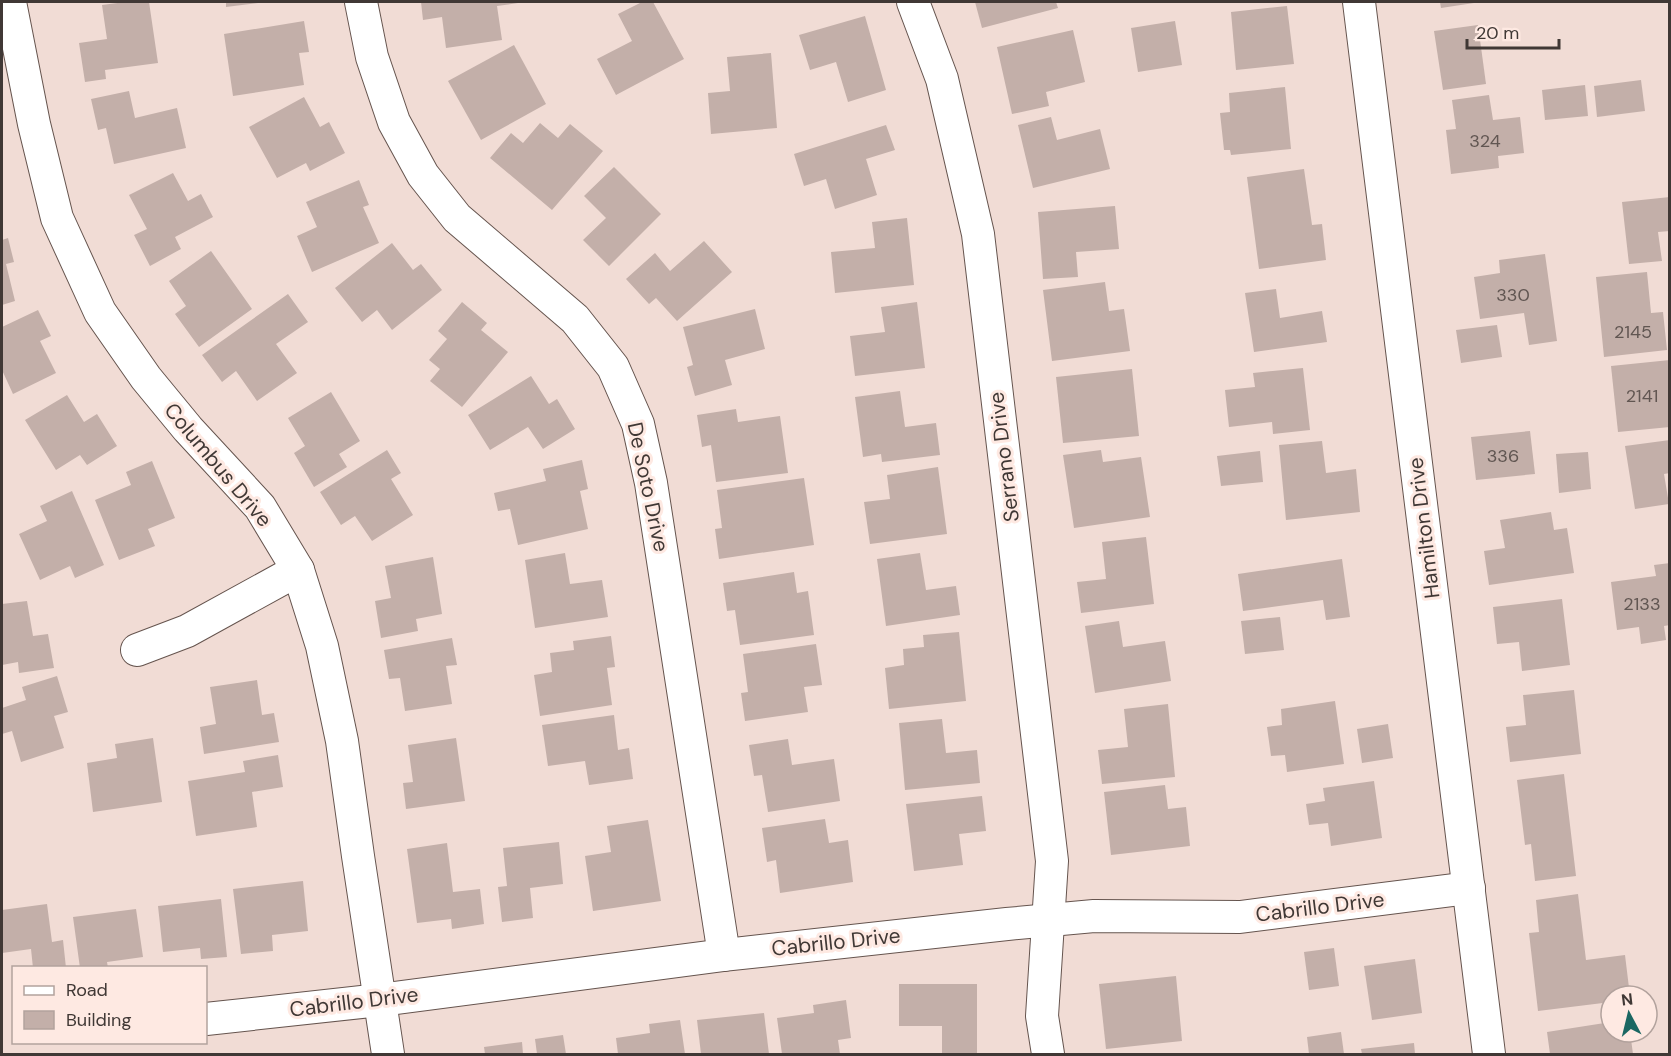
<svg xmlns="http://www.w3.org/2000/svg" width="1671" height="1056" font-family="'DM Sans',sans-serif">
<rect width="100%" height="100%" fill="#f1dcd5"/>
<g fill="#c3afa9">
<polygon points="125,2 149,2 158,63 105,70 106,79 85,82 79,43 107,39 102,5"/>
<polygon points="226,2 257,2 258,3 226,7"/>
<polygon points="421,2 518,2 518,3 497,6 502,40 446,48 442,17 423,20"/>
<polygon points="642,2 653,2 684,59 616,95 597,59 632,41 618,14"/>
<polygon points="975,2 1056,2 1058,8 982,28"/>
<polygon points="1440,2 1474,2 1474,3 1441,8"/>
<polygon points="1287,6 1294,64 1236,70 1231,12"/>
<polygon points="865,16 886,90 848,102 836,62 810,70 799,35"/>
<polygon points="304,21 309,52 299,53 304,85 233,96 224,34"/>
<polygon points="1175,21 1182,65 1138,72 1131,28"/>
<polygon points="1478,25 1486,84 1443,90 1434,31"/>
<polygon points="1073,30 1085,82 1046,92 1049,106 1012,114 997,47"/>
<polygon points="514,45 546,104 481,140 448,81"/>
<polygon points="771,53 777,128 711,134 708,93 730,91 727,57"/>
<polygon points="1641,80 1645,111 1597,117 1594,86"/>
<polygon points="1585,85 1588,116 1545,120 1542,90"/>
<polygon points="1285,87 1291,149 1231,155 1230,150 1224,150 1220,113 1230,112 1229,93"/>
<polygon points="129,91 135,118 177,108 186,148 114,164 106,128 98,130 91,99"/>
<polygon points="1489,95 1493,120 1520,117 1524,153 1498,156 1499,168 1451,174 1446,130 1456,129 1452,100"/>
<polygon points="304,97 320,127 329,122 345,153 310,171 306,163 277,178 249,127"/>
<polygon points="1051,117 1057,140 1100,129 1110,169 1033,188 1018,125"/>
<polygon points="540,123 558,138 570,124 603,151 552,210 490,158 511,133 523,143"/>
<polygon points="886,125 895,150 866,159 877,195 835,209 826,179 804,186 794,154"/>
<polygon points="614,167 661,214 609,266 583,240 606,218 584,196"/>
<polygon points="1304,169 1312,225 1322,224 1326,260 1259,269 1247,177"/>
<polygon points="173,173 188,201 201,194 213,217 175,237 181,249 150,266 134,235 147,229 129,195"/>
<polygon points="359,180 369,205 363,207 379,243 312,272 297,236 317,227 306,202"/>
<polygon points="1670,197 1670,231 1658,232 1662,261 1629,264 1622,202"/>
<polygon points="1115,206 1119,249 1076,252 1078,277 1043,279 1038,212"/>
<polygon points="907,218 914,285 835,293 831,252 875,248 872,222"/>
<polygon points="8,238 14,262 6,264 15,301 2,305 2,240"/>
<polygon points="704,241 732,272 677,321 656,298 649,304 626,279 655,253 670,271"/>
<polygon points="392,243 413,270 421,264 442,290 392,330 377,310 362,322 335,288"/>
<polygon points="211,251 252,309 199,347 175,314 186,306 169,281"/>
<polygon points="1545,254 1557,341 1529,345 1524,313 1480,319 1474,277 1500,273 1499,260"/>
<polygon points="1647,272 1651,313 1663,312 1667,350 1604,357 1596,277"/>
<polygon points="1105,282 1109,311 1124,309 1130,351 1052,361 1043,290"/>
<polygon points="1276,289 1280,318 1322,311 1327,342 1254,352 1245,293"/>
<polygon points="288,294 308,322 276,344 297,373 257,401 236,371 222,382 202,355"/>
<polygon points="462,302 487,323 481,330 508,352 462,407 430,381 440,369 429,360 447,339 438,331"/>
<polygon points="917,302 925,368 855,376 850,336 885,332 881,307"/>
<polygon points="755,309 765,349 725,360 732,385 695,396 687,367 693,365 683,327"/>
<polygon points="38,310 51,336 40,341 56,373 13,394 2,370 2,327"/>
<polygon points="1497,325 1502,357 1461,363 1456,330"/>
<polygon points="1670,360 1670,427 1618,432 1611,366"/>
<polygon points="1303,368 1310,430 1273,434 1272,422 1229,427 1225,390 1255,387 1253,373"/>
<polygon points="1132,369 1139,436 1063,443 1056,377"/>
<polygon points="531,376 549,404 557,399 575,429 543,449 528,427 490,450 468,415"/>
<polygon points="900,391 905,427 936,423 940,455 882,462 881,454 863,457 855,397"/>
<polygon points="331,392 360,441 339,454 347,467 314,487 294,453 305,446 288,418"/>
<polygon points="67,395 84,422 97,414 117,446 87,465 80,455 56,470 25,420"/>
<polygon points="736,409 738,422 780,416 788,473 716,482 711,445 702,447 697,415"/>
<polygon points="1530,431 1535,474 1476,480 1471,437"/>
<polygon points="1670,440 1670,473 1664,474 1669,504 1635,509 1625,446"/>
<polygon points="1322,441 1326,473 1356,469 1360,512 1286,520 1279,445"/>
<polygon points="387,450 401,473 391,479 413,515 372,541 355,516 341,525 320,492"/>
<polygon points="1101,450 1103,462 1141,457 1150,517 1074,528 1063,455"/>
<polygon points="1260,451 1263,482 1221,486 1217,456"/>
<polygon points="1588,452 1591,489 1559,493 1556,454"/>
<polygon points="582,460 588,489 580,491 588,529 518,545 510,509 498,511 494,493 546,481 543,469"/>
<polygon points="152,461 175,518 148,529 155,546 119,560 95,500 131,485 126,472"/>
<polygon points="938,467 947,534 870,544 864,502 890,499 887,475"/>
<polygon points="804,478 814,545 719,559 715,529 722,528 717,490"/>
<polygon points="72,491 104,565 75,578 70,566 40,580 19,534 47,521 40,506"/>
<polygon points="1551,512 1554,530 1567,528 1574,573 1489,585 1484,551 1505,548 1500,520"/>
<polygon points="1146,537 1154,604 1081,613 1077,582 1106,579 1102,542"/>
<polygon points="565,553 570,584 602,580 608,617 535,628 525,560"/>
<polygon points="920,553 926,590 956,586 960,615 886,626 877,559"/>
<polygon points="433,557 442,614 416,619 418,631 381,638 375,601 391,598 385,566"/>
<polygon points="1342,559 1350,617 1326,620 1323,600 1243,611 1238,574"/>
<polygon points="1670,563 1670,625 1664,626 1666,640 1641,644 1639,627 1617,630 1611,582 1656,576 1654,565"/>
<polygon points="794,572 797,593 808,591 814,635 740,645 735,610 727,611 723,583"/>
<polygon points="1562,599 1570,665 1522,671 1519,642 1497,644 1493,607"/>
<polygon points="27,601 33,636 48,634 54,668 19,673 18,662 2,665 2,604"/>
<polygon points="1280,617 1284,650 1245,654 1241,621"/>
<polygon points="1119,621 1123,647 1165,641 1171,681 1095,693 1085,626"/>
<polygon points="959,632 966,701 889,709 885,668 904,665 903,649 924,647 923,635"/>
<polygon points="611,636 615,667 607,668 612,705 540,716 534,675 552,672 550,653 574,650 573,641"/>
<polygon points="452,638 457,665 446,666 452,704 405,711 400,678 389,679 384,650"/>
<polygon points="816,644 822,685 804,687 808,712 745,721 741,693 748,692 743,654"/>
<polygon points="57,676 68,712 54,716 64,748 21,762 12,731 2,734 2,708 26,700 22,687"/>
<polygon points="257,680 262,715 274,713 279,742 204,754 200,727 216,724 210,687"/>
<polygon points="1574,690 1581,754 1510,762 1506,727 1526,725 1523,695"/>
<polygon points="1335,701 1344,764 1287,772 1285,755 1271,756 1267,727 1282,725 1281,709"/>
<polygon points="1168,704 1175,777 1102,784 1098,750 1128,747 1124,709"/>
<polygon points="614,715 618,750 629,748 633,779 589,785 585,761 548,766 542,725"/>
<polygon points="942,719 946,753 977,750 980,783 905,790 899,723"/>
<polygon points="1388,724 1393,758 1362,763 1357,729"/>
<polygon points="153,738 162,802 93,812 87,763 117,758 115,744"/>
<polygon points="456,738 465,801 406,809 403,783 413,782 408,745"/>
<polygon points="788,739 792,765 834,759 840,801 768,812 762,775 754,776 749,745"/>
<polygon points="278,755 283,787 252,792 257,827 196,836 188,781 245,772 243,761"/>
<polygon points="1564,774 1576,876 1535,881 1531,844 1525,845 1517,780"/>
<polygon points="1374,781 1382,838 1331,846 1328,823 1309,825 1306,804 1325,801 1323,788"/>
<polygon points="1165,785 1168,809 1186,807 1190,846 1111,855 1104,792"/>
<polygon points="982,796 986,831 959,834 963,865 914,871 906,804"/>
<polygon points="825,819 829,843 848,840 853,882 780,893 776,860 767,862 762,828"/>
<polygon points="648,820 661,901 593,911 585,856 611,852 607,826"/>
<polygon points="559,842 563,884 530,888 533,918 502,922 498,887 507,886 503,848"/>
<polygon points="447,843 453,892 480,889 484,924 452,929 451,919 417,923 407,849"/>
<polygon points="303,881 308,931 272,935 273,951 241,954 233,889"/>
<polygon points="1578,894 1586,960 1625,955 1630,996 1611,996 1611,1002 1538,1011 1529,933 1539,932 1536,900"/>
<polygon points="221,899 227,957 201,959 200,948 163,952 158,906"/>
<polygon points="47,904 52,942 63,940 66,968 33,968 31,949 2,953 2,910"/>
<polygon points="136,909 143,957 107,962 108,968 80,968 73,917"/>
<polygon points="1334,948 1339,986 1309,990 1304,952"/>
<polygon points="1415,959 1422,1013 1372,1020 1364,966"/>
<polygon points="1176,976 1182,1041 1106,1049 1099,984"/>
<polygon points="899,984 977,984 977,1053 942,1053 942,1026 899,1026"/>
<polygon points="846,1000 851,1038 838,1040 840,1054 782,1054 777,1018 814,1013 813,1005"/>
<polygon points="764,1013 769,1054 701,1054 697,1020"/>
<polygon points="680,1020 685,1054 618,1054 616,1038 650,1033 649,1024"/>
<polygon points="1611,1022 1611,1032 1630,1032 1633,1054 1550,1054 1547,1032"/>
<polygon points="1341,1032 1344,1054 1309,1054 1307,1037"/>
<polygon points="563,1035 566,1054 537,1054 535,1039"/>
<polygon points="522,1042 523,1054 485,1054 484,1047"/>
<polygon points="1414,1043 1415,1054 1362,1054 1361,1049"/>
</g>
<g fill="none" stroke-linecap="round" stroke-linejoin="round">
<g stroke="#65544e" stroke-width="34">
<g id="street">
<polyline points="10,2 34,124 57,218 100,312 146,378 188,429 260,507 298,570 322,646 342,741 358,856 388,1054"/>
<polyline points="361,2 372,57 394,122 423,175 457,218 575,319 613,367 638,424 651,483 724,955"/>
<polyline points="913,2 942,79 978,234 1052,861 1042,1016 1048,1054"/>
<polyline points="1359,2 1489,1054"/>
<polyline points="137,650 187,631 298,570"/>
<polyline points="206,1019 380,1000 724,955 1007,924 1094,916 1240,917 1469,888"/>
</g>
</g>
<use href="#street" stroke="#fff" stroke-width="32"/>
</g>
<g text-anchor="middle" stroke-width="6" stroke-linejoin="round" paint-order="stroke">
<g font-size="18" fill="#615652">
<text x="1485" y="147">324</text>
<text x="1513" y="301">330</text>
<text x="1633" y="338">2145</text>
<text x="1642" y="402">2141</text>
<text x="1503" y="462">336</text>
<text x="1642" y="610">2133</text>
</g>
<g font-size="21" fill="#403835" stroke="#fee9e2">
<text transform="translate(1004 457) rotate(-97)" y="7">Serrano Drive</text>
<text transform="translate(218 465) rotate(50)" y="7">Columbus Drive</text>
<text transform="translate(648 487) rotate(78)" y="7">De Soto Drive</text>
<text transform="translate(1424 528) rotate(-97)" y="7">Hamilton Drive</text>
<text transform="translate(1320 907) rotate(-7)" y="7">Cabrillo Drive</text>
<text transform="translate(836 942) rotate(-6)" y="7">Cabrillo Drive</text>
<text transform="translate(354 1002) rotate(-7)" y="7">Cabrillo Drive</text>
</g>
</g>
<rect width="1671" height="1056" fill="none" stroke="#403835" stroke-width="6"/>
<rect x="12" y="966" width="195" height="78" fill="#fee9e2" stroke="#b2a29d" stroke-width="1.5"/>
<rect x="24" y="986" width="30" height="9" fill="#ffffff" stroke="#b2a29d" stroke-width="1.5"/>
<text x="66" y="996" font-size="18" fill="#403835">Road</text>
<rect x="24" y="1011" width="30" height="18" fill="#c3afa9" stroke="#b2a29d" stroke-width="1.5"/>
<text x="66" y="1026" font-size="18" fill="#403835">Building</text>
<g transform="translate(1629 1014) rotate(353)"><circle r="28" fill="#fee9e2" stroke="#b2a29d" stroke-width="1.5"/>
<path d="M0-4.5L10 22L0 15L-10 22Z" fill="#1b6762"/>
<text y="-9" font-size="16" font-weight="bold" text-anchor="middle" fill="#403835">N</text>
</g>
<path d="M1467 39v9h92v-9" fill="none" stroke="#403835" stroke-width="3"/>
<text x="1476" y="39" font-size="18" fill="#403835" stroke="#fee9e2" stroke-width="4.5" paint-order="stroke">20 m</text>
</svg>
